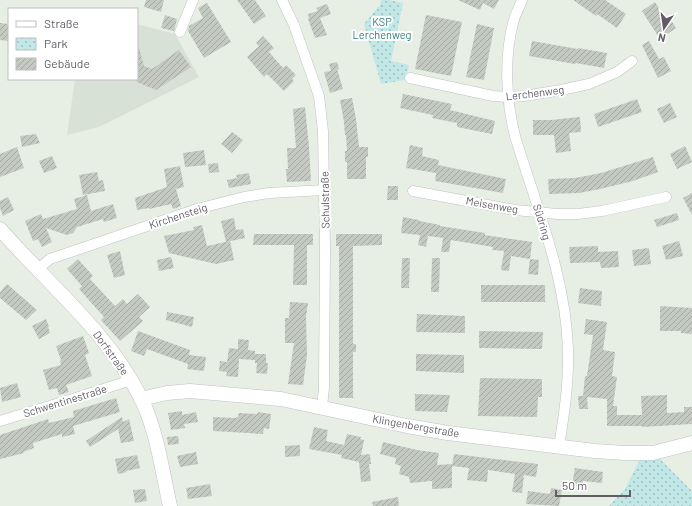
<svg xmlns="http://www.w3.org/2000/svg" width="692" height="506" font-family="Barlow,sans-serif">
<defs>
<pattern id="park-dots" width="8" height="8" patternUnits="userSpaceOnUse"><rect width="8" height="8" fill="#c1e7e6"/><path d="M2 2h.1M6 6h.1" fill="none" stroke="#a0bebe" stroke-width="1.8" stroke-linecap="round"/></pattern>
<pattern id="building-hatch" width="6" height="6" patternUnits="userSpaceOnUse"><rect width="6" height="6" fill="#c4cac1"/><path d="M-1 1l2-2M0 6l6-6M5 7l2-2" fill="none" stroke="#a3a7a0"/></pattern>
</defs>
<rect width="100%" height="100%" fill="#e7efe5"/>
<polygon fill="#d8e1d6" points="137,24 175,34 199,77 99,127 67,135 75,79 137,79"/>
<g fill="url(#park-dots)">
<polygon points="381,0 389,0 403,3 391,61 409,65 405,80 381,84 364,24 380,5"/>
<polygon points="640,459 660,459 692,491 692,506 609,506 625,489"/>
</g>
<g fill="url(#building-hatch)">
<polygon points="146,0 164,0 161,12 144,7"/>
<polygon points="237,0 255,0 266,16 254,24"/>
<polygon points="458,0 499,0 494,9 483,3 480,10"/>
<polygon points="573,0 605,0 626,14 617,28 597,14 596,16"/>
<polygon points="655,2 668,22 671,20 676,28 660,39 642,11"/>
<polygon points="207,3 231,42 204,58 188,31 189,26 203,18 198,8"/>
<polygon points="327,4 331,14 320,18 327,35 315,38 308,19 309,18 308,14 318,11 316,8"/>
<polygon points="165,15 177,19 174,31 161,28"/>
<polygon points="426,15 462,22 451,76 415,69"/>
<polygon points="0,23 9,24 9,41 0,40"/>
<polygon points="477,24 494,28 484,80 466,77"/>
<polygon points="263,36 274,48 269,52 283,68 286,65 296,75 292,79 294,81 284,91 267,74 264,77 247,57 259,46 256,43"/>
<polygon points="532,41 578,49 578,48 607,53 604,68 576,63 575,64 529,56"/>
<polygon points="649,41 659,59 664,57 671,71 658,78 642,45"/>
<polygon points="139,48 144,66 152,69 179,50 191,67 156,90 137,82 137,49"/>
<polygon points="337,62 339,69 334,70 337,69 343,89 330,93 324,72 331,71 329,64"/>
<polygon points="403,94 452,104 450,110 495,121 492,134 457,127 457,123 432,118 433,115 400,108"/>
<polygon points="352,98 356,119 359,147 368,147 368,157 366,157 366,179 347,179 347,162 345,162 345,151 347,151 346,135 345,135 344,122 340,100"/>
<polygon points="637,99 642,112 598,127 594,114"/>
<polygon points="670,103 677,117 664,123 657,109"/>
<polygon points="305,107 309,147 311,181 287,182 286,169 288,169 287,148 296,148 293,109"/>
<polygon points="580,117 581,132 569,133 571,151 556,153 554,135 533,135 533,120 551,120"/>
<polygon points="232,132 243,140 232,153 221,144"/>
<polygon points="36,134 40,143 22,147 20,136"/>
<polygon points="410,145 423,148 422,156 439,160 438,165 506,179 503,193 435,181 436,173 406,168"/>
<polygon points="685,146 692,162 677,169 670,154"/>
<polygon points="17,147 24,168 0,177 0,154"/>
<polygon points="204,150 206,165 185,167 183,153"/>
<polygon points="52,156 57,168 44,173 39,161"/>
<polygon points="653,157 658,172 633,181 600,189 579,193 549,194 548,179 575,178 601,173"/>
<polygon points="218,163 219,172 209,173 208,164"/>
<polygon points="180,166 184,187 176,189 181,206 173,209 171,204 149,209 149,208 137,210 135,198 167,187 164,169"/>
<polygon points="97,172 99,181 103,180 105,191 83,195 79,175"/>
<polygon points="249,173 251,184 229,188 227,180 237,178 236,175"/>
<polygon points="388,186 398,186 398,200 387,200"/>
<polygon points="692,193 692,215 683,198"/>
<polygon points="87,195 91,211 113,204 117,218 104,222 103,219 77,227 73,233 67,235 46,228 52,242 42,247 38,239 33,241 25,221 41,214 43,219 77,209 74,199"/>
<polygon points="8,197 14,210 3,216 0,208 0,201"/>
<polygon points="677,213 679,220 657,227 654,220"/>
<polygon points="403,217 419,220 419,221 440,225 440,226 485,233 485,235 532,242 530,259 511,256 509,271 501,270 504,251 492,250 493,247 451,240 449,252 441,252 443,238 428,236 426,247 418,245 420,235 401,233"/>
<polygon points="234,218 236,230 243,229 245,238 226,242 221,221"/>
<polygon points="202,225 207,246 230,241 234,260 216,264 169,253 164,236 194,230 193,227"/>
<polygon points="254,234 313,234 313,245 307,245 307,285 293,285 294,245 253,245"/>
<polygon points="336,234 382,234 382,245 353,246 353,344 356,344 356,352 353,352 353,398 339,398 339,246 336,246"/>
<polygon points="679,241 683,256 666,260 662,246"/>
<polygon points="598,246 598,252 618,251 619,267 601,268 600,262 570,263 569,247"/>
<polygon points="649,248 651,264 634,266 632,250"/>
<polygon points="120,251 125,275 114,278 107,255"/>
<polygon points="171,257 174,268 159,271 157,260"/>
<polygon points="402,258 410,258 409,288 401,288"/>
<polygon points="432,258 440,258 439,292 431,292"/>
<polygon points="78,259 93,276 90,279 115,306 123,299 127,304 138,294 150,307 139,317 143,321 120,341 101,320 104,317 79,289 82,286 67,269"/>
<polygon points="530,259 539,260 538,275 528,274"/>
<polygon points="7,284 37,310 26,320 0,298 0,292"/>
<rect x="481" y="285" width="64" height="17"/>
<polygon points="580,288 602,291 601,306 578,303"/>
<polygon points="290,302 308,303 306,317 307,355 303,385 288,384 294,343 285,343 285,318 289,318"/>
<polygon points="660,306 692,308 692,334 681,333 681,331 660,331"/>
<polygon points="167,312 194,317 192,327 166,320"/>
<polygon points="417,314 465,316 465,333 416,332"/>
<polygon points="46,319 49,327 48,327 50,333 39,339 32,326"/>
<polygon points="586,319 607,322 603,350 615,352 612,376 617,377 613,406 617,406 617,415 642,415 641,396 667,395 667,413 684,412 684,407 692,407 692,424 642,427 642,426 607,426 607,399 587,397 588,409 579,409 578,396 583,396 585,376 587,376 593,335 584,334"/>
<polygon points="138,331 190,350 189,355 206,357 204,371 187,369 188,364 147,349 144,356 131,351"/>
<polygon points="479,331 543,332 542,349 479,348"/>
<polygon points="83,336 89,353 85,355 92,376 66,385 69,392 59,395 57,388 49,390 43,370 61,365 60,361 61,360 56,346"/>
<polygon points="238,339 249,340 248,350 255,351 255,354 266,354 266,363 268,363 267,374 256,373 257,363 255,363 255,360 239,359 238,377 226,376 227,372 219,371 220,361 227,362 229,348 238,349"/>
<polygon points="416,354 464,355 464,373 416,371"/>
<polygon points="480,378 542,379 542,397 538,397 537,417 478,416"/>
<polygon points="17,383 21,397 2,402 0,388"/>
<polygon points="415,394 450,395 447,412 415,411"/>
<polygon points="116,398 120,412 73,426 75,434 62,437 62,434 33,443 34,448 23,452 24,453 0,459 0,435 48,419 49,423 74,417 73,411"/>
<polygon points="182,411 182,415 196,412 198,422 184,424 185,428 171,430 168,413"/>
<polygon points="258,412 271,414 269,429 264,428 263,434 213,431 213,417 235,418 238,417 239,413 257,414"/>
<polygon points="122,417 123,422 129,419 134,441 121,443 118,429 90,447 86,441"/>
<polygon points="314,427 328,430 326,441 344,445 347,434 361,437 360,439 364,440 361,455 370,454 371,464 369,464 371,481 361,482 359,462 341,458 342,455 309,449"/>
<polygon points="178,436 179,444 168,445 167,437"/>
<polygon points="383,442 417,450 439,453 437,465 452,464 452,488 432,489 432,481 410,483 409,477 399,474 401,466 395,464 396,458 380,454"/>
<polygon points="300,445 300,456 285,457 285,446"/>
<polygon points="196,452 198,464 180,467 177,456"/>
<polygon points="454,454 538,464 536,477 524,475 522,493 512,492 515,474 488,470 487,482 467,480 469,468 452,466"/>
<polygon points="137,455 140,468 126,471 127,472 118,474 115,459"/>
<polygon points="575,468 603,472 602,483 583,481 582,486 572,485"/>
<polygon points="210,484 212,496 188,499 186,488"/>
<polygon points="551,488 562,490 559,506 526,504 528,491 550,494"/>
<polygon points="145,489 147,501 135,503 133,490"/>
<polygon points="398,497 399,506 373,506 372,502"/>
</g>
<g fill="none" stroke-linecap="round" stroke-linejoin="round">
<g stroke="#c3bec6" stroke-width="11">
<g id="street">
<polyline points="282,0 294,25 319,96 323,131 325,249 324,388 322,407"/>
<path d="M522,0C519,8 515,15 513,23C504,58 506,101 515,136C536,206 566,276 568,350C569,382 564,415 559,447"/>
<polyline points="180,32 193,0"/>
<polyline points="410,78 493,96 508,97 524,96 561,90 589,84 617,72 632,61"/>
<polyline points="413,191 515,210 557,214 578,214 602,211 666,197"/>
<polyline points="38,269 50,259 197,209 244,197 269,193 325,190"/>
<polyline points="0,421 76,398 131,380"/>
</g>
</g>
<g stroke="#c4bfc8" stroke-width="15">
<g id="secondary">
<path d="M0,229C48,284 107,331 141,398C157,431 162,470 170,506"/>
<polyline points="141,399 167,393 190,391 281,399 407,426 448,433 595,451 625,453 653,453 692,443"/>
</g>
</g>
<use href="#street" stroke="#fff" stroke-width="10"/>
<use href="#secondary" stroke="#fff" stroke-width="14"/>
</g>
<g text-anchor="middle" stroke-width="4" stroke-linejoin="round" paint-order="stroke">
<g font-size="11" fill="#327d7e" stroke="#fff">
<text x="382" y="26">KSP<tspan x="382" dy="13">Lerchenweg</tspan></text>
</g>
<g font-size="11" fill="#615c65" stroke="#fff">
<text transform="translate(535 93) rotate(-7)" y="4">Lerchenweg</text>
<text transform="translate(325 200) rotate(-91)" y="4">Schulstraße</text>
<text transform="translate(492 205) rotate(10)" y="4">Meisenweg</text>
<text transform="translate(178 216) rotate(-18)" y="4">Kirchensteig</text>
<text transform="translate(542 222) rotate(73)" y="4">Südring</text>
<text transform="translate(111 353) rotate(54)" y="4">Dorfstraße</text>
<text transform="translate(65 401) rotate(-17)" y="4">Schwentinestraße</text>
<text transform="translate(416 426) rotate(10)" y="4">Klingenbergstraße</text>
</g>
</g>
<rect x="8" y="8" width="130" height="72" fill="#ffffff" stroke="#c0bec1"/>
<rect x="16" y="21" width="20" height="6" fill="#ffffff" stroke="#c0bec1"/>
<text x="44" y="28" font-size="12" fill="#615c65">Straße</text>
<rect x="16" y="38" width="20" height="12" fill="url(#park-dots)" stroke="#c0bec1"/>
<text x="44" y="48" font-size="12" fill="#615c65">Park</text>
<rect x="16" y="58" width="20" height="12" fill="url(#building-hatch)" stroke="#c0bec1"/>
<text x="44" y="68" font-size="12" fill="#615c65">Gebäude</text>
<g transform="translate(664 28) rotate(193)" stroke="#ffffff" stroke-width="3" paint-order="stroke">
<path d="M0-3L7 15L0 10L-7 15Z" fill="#615c65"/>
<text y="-6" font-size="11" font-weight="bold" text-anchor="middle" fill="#615c65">N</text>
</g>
<path d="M556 490v6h74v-6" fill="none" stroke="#615c65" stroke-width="2"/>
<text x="562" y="490" font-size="12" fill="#615c65" stroke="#ffffff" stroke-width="3" paint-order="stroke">50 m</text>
</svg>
